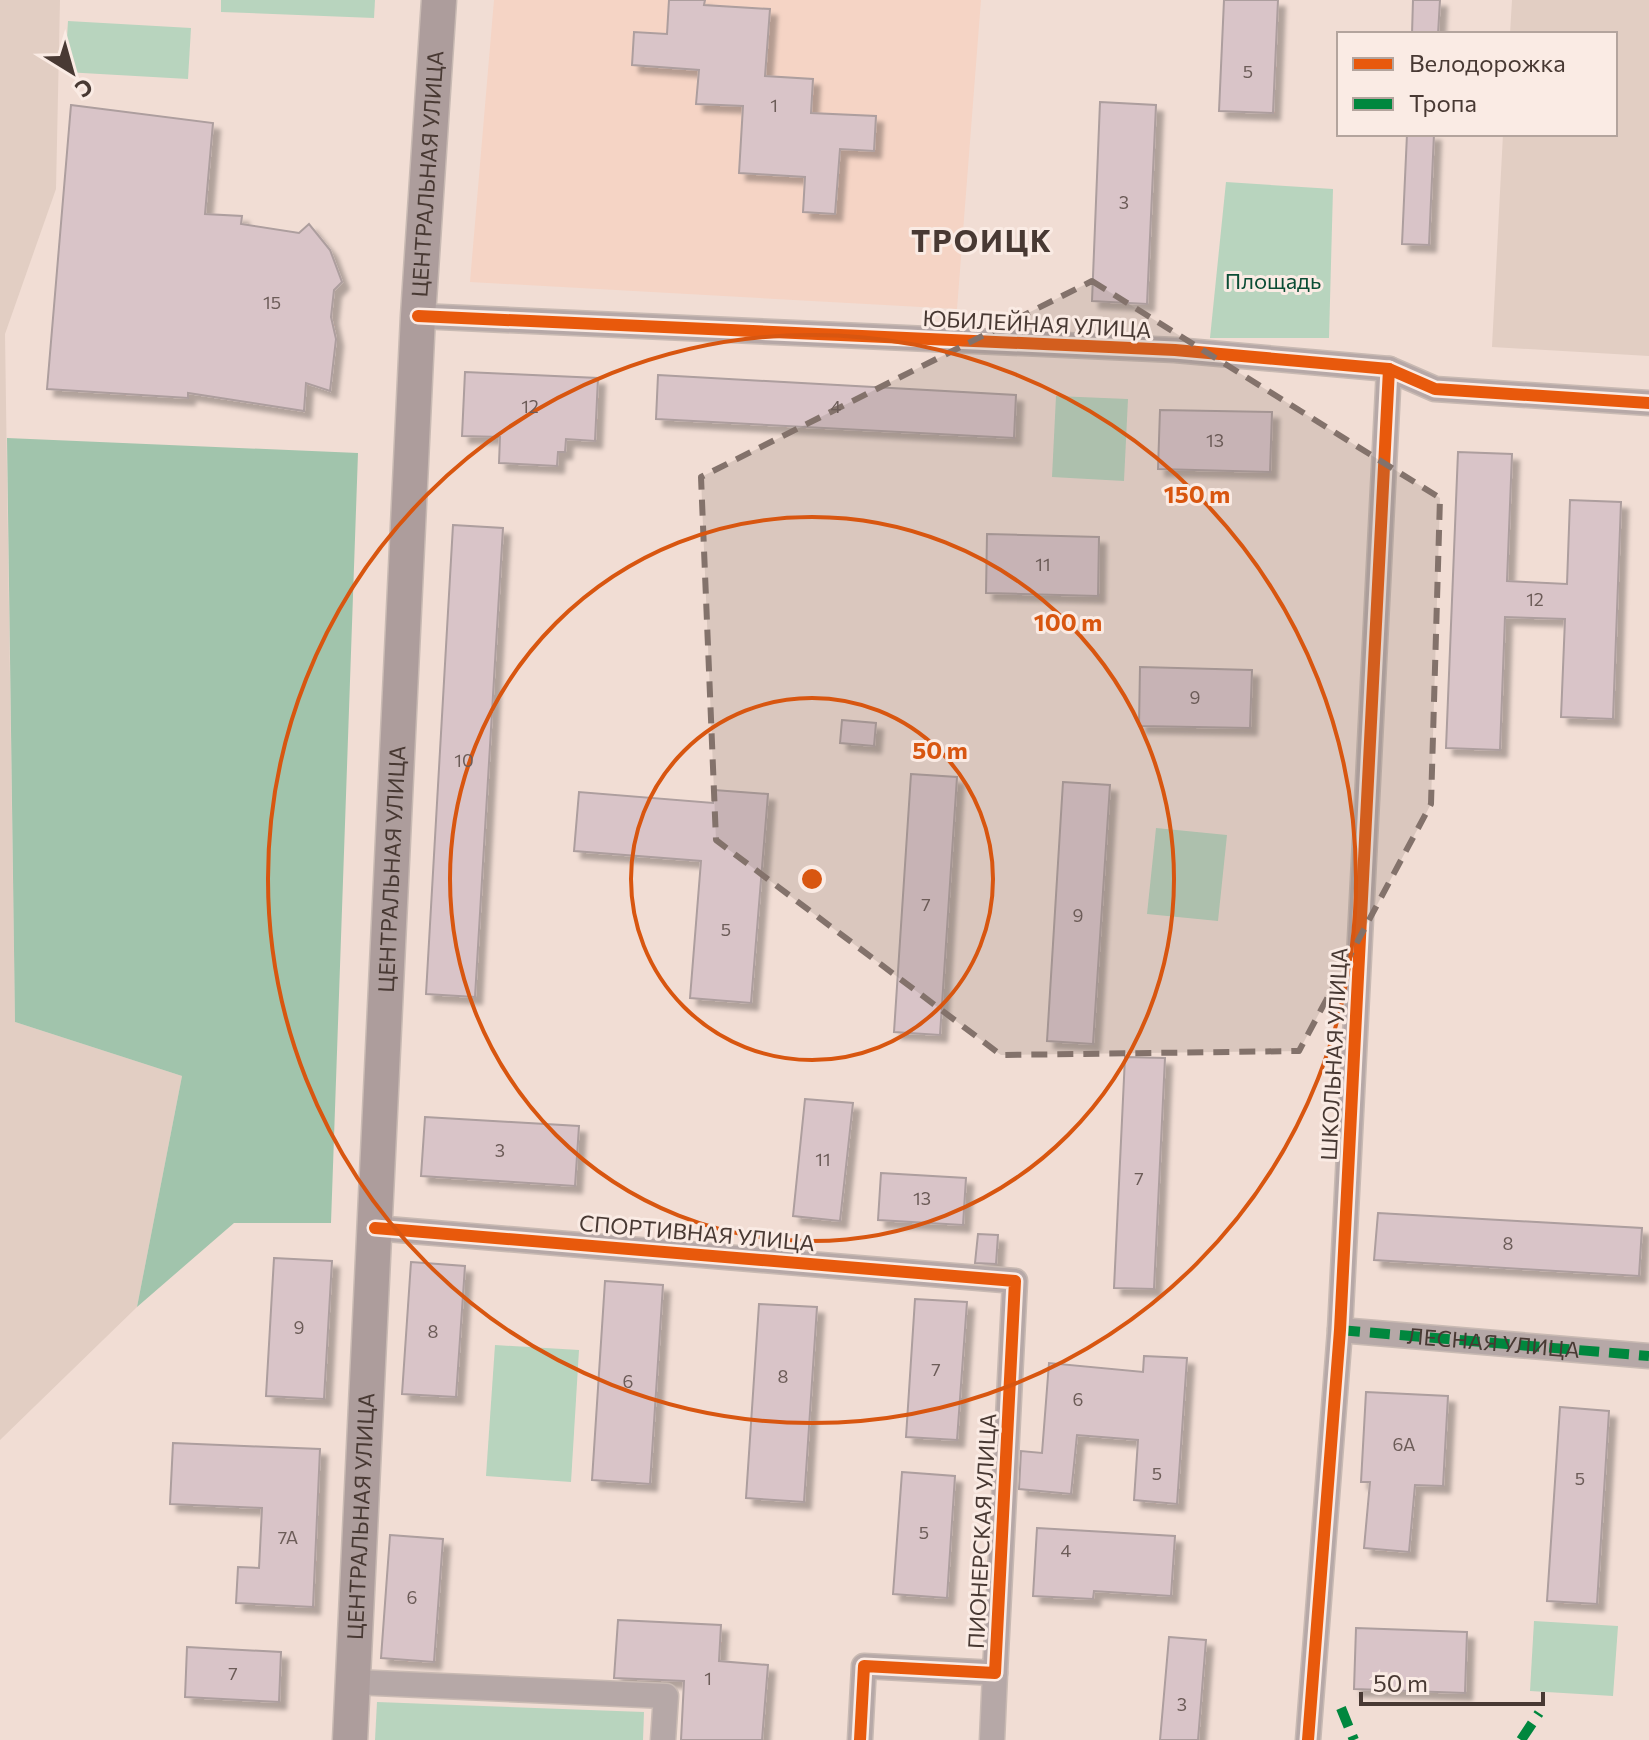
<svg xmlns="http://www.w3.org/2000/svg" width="1649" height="1740" font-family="Commissioner,sans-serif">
<defs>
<filter id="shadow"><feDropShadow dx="7" dy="7" stdDeviation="2" flood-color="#0004"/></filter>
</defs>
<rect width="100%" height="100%" fill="#f1ddd4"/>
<g fill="#e2cec3">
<polygon points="0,0 60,0 56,189 5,334 15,1022 182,1076 137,1307 0,1440"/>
<polygon points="1512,0 1649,0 1649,356 1492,347 1503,134 1615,134 1615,34 1510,34"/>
</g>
<polygon fill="#f5d4c5" points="494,0 981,0 957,309 470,282"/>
<g fill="#b8d4be">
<polygon points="221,0 375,0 374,18 221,12"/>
<polygon points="68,21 191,28 188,79 65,72"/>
<polygon points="1226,182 1333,189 1329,338 1210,338"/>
<polygon points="1056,396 1128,399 1124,481 1052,477"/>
<polygon points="1156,828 1227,835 1218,921 1147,914"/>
<polygon points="495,1345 579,1350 571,1482 486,1476"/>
<polygon points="1534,1621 1618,1626 1613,1696 1530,1691"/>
<polygon points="377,1702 644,1712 643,1740 375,1740"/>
</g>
<polygon fill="#a1c4ac" points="7,438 358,453 331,1223 234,1223 137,1307 182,1076 15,1022"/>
<g fill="#d9c4c8" stroke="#ad9e9e" stroke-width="2" filter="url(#shadow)">
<polygon points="669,0 705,0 704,5 770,9 765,76 813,79 811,113 876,116 874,151 840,149 835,214 803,212 805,177 739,173 743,106 696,104 699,70 632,65 634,32 667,34"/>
<polygon points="1224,0 1278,0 1273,113 1219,111"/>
<polygon points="1413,0 1440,0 1438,34 1412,34"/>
<polygon points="1100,102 1156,105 1147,304 1092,301"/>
<polygon points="71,105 213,123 205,214 242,216 241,224 299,233 309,224 330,250 342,282 334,290 331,317 336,339 330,391 306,383 304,411 188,393 188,398 47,389"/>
<polygon points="1407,134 1434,134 1429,245 1402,244"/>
<polygon points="465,372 598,378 595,441 566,439 565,452 558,452 557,466 499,463 500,437 462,436"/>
<polygon points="658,375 1016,395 1014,438 656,419"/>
<polygon points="1160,410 1272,412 1270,472 1158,469"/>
<polygon points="1458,452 1512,454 1507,581 1567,584 1570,500 1621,502 1613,719 1561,717 1565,619 1505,617 1500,750 1446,748"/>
<polygon points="453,525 503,528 475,997 426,994"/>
<polygon points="987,534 1099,537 1098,596 986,593"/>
<polygon points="1140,667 1252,670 1250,728 1139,726"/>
<polygon points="842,720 876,723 874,746 840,743"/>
<polygon points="911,774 957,777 940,1035 894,1032"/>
<polygon points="1063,782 1110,785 1093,1044 1047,1041"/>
<polygon points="714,790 768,794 751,1003 690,998 701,861 574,851 579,792 713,803"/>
<polygon points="1125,1057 1165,1058 1154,1289 1114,1288"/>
<polygon points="805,1099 853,1103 840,1221 793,1216"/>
<polygon points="425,1117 579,1126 575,1186 421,1176"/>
<polygon points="881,1173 966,1178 963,1225 878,1220"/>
<polygon points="1378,1213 1642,1228 1639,1276 1374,1260"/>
<polygon points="978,1234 998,1235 996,1264 975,1263"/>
<polygon points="274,1258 332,1261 324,1399 266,1396"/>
<polygon points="411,1262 465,1266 456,1397 402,1394"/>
<polygon points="605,1281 663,1285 650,1484 592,1480"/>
<polygon points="915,1299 967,1302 957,1440 906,1437"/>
<polygon points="759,1304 817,1307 804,1502 746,1498"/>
<polygon points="1144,1356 1187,1358 1177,1504 1134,1500 1138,1440 1077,1435 1071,1494 1019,1489 1021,1451 1042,1453 1049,1363 1143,1372"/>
<polygon points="1366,1392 1448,1396 1443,1486 1415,1485 1409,1552 1364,1548 1370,1482 1361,1482"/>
<polygon points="1560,1407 1609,1411 1597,1604 1547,1601"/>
<polygon points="173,1443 320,1449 313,1607 236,1603 238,1567 259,1568 262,1508 170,1504"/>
<polygon points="902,1472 955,1476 947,1598 893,1594"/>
<polygon points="1037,1528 1175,1536 1171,1596 1094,1591 1093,1599 1033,1596"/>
<polygon points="390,1535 443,1539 434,1662 381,1658"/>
<polygon points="618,1620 721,1625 719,1661 768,1665 762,1740 681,1740 684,1681 614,1678"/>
<polygon points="1356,1628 1467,1632 1465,1693 1354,1689"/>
<polygon points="1169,1637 1206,1640 1198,1740 1160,1740"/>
<polygon points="187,1647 281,1652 279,1702 185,1697"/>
</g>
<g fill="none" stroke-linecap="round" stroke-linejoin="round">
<g stroke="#c9bab3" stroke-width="27">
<g id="minor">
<polyline points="418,316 1175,350 1389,369 1435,389 1649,403"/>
<polyline points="375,1228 1015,1281 995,1673 864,1666 860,1740"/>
<path id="s1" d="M1340,1330L1649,1356"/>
<polyline points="353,1682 666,1696 663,1740"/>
<polyline points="992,1740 995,1673"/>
<polyline points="1308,1740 1340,1330 1389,369"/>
</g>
</g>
<g stroke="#c9bab3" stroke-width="37">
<g id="secondary">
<path id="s2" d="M350,1740L418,316L439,0"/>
</g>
</g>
<use href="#minor" stroke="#b6a8a7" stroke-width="24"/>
<use href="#secondary" stroke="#ad9d9c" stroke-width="34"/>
<g stroke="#00873e" stroke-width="10" stroke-dasharray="20 10" stroke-linecap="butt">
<polyline points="1340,1330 1649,1356"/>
<polyline points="1341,1708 1354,1740"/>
<polyline points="1521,1740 1539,1713"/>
</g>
<g stroke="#faebe4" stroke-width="17">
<g id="cycleway">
<polyline points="418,316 1175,350 1389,369 1435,389 1649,403"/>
<polyline points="375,1228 1015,1281 995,1673 864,1666 860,1740"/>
<polyline points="1308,1740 1340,1330 1389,369"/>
</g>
</g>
<use href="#cycleway" stroke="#e8590c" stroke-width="12"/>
</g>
<path fill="#83726b" fill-opacity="0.2" stroke="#83726b" stroke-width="6" stroke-dasharray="16 10" stroke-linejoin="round" d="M1092,281L1440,498L1431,804L1299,1051L1001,1055L716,840L701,477Z"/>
<g fill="none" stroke="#d85610" stroke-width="4">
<circle cx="812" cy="879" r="181"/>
<circle cx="812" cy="879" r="362"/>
<circle cx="812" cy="879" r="544"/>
</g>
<g text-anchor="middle" stroke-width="6" stroke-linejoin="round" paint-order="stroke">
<g font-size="18" fill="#6c5c58">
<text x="1248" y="78">5</text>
<text x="774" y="112">1</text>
<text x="1124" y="209">3</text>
<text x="272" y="309">15</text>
<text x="530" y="413">12</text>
<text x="836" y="413">4</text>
<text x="1215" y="447">13</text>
<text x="1043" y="571">11</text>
<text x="1535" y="606">12</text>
<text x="1195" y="704">9</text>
<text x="464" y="767">10</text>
<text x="926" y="911">7</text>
<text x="1078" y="922">9</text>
<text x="726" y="936">5</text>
<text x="500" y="1157">3</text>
<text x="823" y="1166">11</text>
<text x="1139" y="1185">7</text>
<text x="922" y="1205">13</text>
<text x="1508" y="1250">8</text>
<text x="299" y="1334">9</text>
<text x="433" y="1338">8</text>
<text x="936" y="1376">7</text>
<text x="783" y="1383">8</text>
<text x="628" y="1388">6</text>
<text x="1078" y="1406">6</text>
<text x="1404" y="1451">6А</text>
<text x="1157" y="1480">5</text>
<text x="1580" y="1485">5</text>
<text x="924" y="1539">5</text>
<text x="288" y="1544">7А</text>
<text x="1066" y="1557">4</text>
<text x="412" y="1604">6</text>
<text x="233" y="1680">7</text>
<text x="708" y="1685">1</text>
<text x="1182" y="1711">3</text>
</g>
<g font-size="22" fill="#483933" stroke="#faebe4">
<text dy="8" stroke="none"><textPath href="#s2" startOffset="1568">ЦЕНТРАЛЬНАЯ УЛИЦА</textPath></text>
<text transform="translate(1037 324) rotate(3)" y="8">ЮБИЛЕЙНАЯ УЛИЦА</text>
<text dy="8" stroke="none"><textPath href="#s2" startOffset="872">ЦЕНТРАЛЬНАЯ УЛИЦА</textPath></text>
<text transform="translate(1334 1054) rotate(-87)" y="8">ШКОЛЬНАЯ УЛИЦА</text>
<text transform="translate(697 1233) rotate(5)" y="8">СПОРТИВНАЯ УЛИЦА</text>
<text dy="8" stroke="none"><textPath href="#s1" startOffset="154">ЛЕСНАЯ УЛИЦА</textPath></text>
<text dy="8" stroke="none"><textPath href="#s2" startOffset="224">ЦЕНТРАЛЬНАЯ УЛИЦА</textPath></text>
<text transform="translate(982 1531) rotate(-87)" y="8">ПИОНЕРСКАЯ УЛИЦА</text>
</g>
<g font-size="22" fill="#0b4d35" stroke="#faebe4">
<text x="1273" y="289">Площадь</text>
</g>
<g font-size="30" font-weight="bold" letter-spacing="2" fill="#483933" stroke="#faebe4">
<text x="982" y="252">ТРОИЦК</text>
</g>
</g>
<circle cx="812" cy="879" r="12" fill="#d85610" stroke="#faebe4" stroke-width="4"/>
<g font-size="24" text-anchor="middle" font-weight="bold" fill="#d85610" stroke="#faebe4" stroke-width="6" stroke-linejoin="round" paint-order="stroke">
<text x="1197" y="503">150 m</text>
<text x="1068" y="631">100 m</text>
<text x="940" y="759">50 m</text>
</g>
<rect x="1337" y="32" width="280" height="104" fill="#faebe4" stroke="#b3a49d" stroke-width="2"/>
<rect x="1353" y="58" width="40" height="12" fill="#e8590c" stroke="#b3a49d" stroke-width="2"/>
<text x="1409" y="72" font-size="24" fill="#483933">Велодорожка</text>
<rect x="1353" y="98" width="40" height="12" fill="#00873e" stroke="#b3a49d" stroke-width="2"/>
<text x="1409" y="112" font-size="24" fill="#483933">Тропа</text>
<g transform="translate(72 72) rotate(143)" stroke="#faebe4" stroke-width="6" paint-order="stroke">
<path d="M0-6L14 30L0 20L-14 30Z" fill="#483933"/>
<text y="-12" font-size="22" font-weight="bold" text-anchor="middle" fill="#483933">С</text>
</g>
<path d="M1361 1692v12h182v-12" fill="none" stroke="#483933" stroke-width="4"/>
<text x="1373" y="1692" font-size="24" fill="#483933" stroke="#faebe4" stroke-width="6" paint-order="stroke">50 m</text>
</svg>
